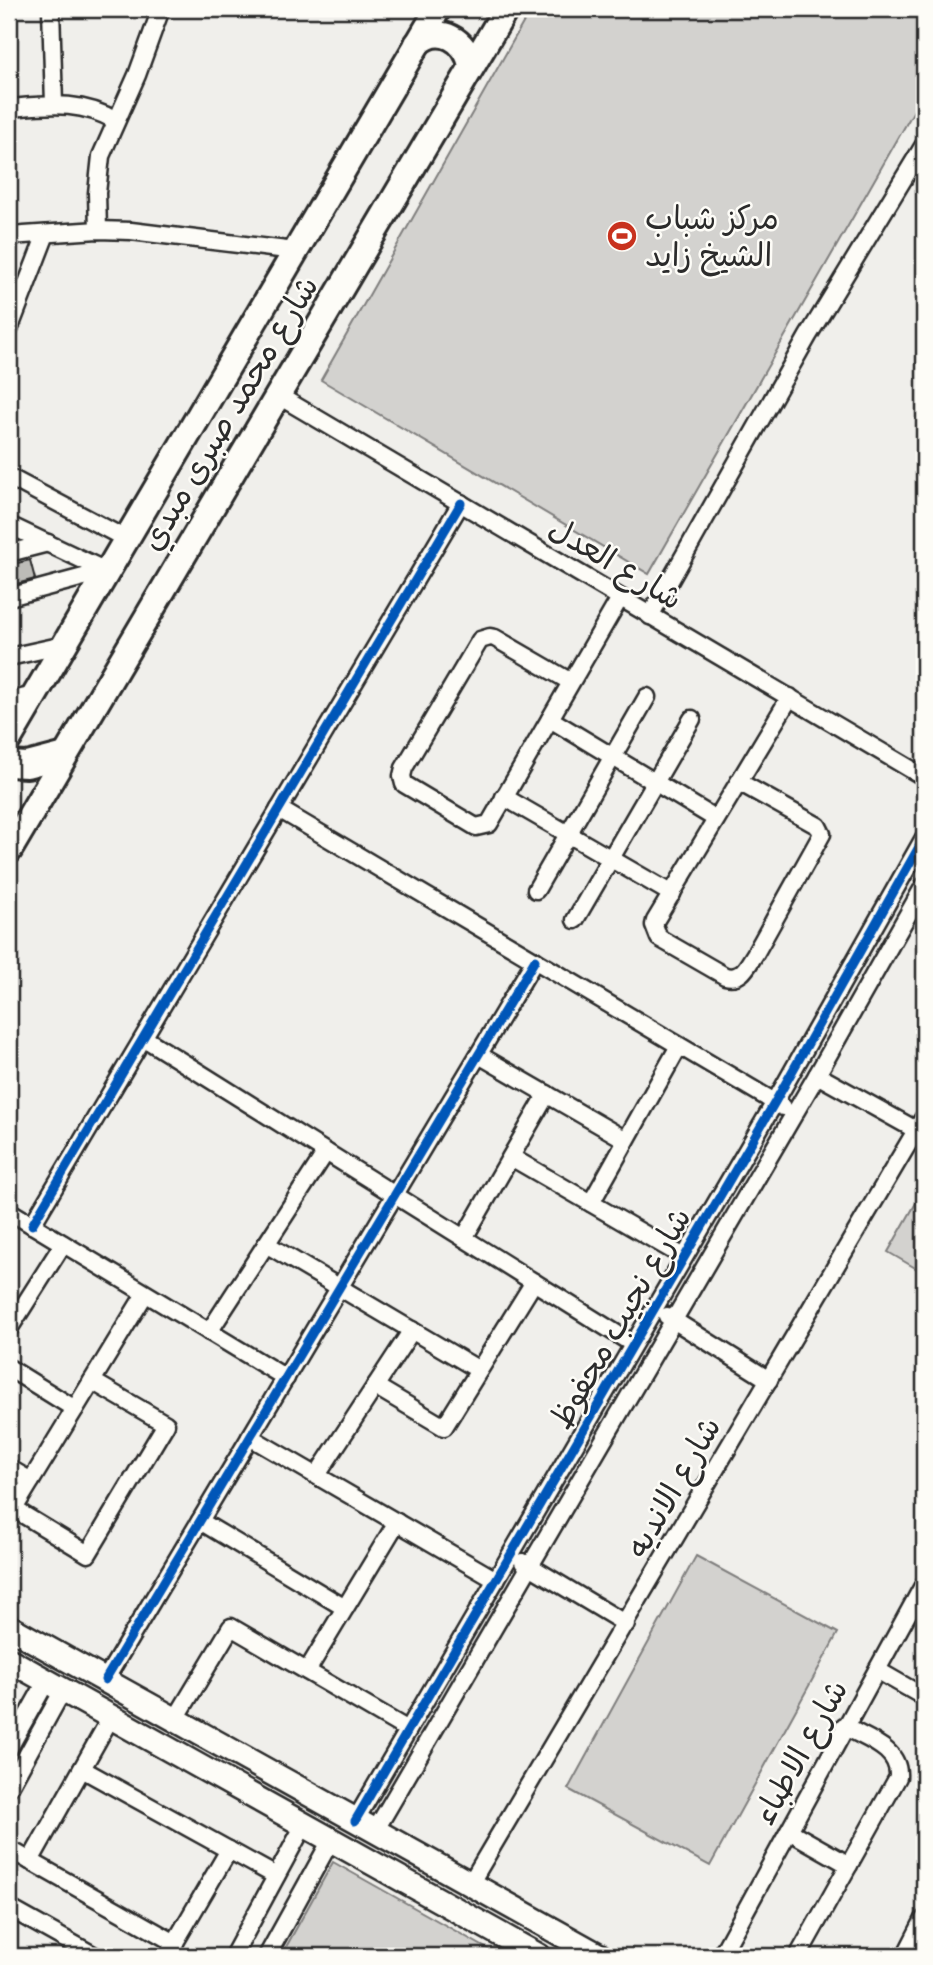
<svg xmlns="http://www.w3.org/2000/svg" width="933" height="1965" font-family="'Indie Flower','Playpen Sans Arabic',sans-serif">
<rect width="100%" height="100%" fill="#f0efeb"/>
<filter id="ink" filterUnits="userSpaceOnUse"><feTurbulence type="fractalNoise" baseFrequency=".0143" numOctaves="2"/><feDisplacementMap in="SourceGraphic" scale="14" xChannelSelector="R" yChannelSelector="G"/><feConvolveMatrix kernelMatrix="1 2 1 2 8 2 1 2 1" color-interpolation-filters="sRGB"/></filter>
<g filter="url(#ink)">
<g fill="#d3d2cf" stroke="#7f7e7d" stroke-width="2">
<polygon points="531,9 924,9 924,93 649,574 321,380"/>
<polygon points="924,1189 924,1273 888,1252"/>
<polygon points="696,1556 838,1633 710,1866 568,1789"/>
<polygon points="333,1862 500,1956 281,1956"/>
</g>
<polygon fill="#bdbcb8" stroke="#2b2b2b" stroke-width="2" points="30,560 35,579 9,586 9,565"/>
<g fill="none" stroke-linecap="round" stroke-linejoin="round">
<g stroke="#2b2b2b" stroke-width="21">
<g id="street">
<polyline points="51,9 54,104"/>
<path d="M9,108C48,105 81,100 116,121"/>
<polyline points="98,230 97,193 101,156 137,75 161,9"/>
<polyline points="9,236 98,230 131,231 295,251"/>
<polyline points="9,330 46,234"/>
<polyline points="279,396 924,777"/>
<polyline points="9,477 126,539"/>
<polyline points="9,525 106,571"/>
<polyline points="9,553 48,543"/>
<polyline points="9,597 106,571"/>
<polyline points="650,616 808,336 924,145"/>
<polyline points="9,657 64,645"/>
<polyline points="571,682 495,638 490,637 480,640 404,768 402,776 404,784 476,827 489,824 620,598"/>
<polyline points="9,701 34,695"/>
<polyline points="550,719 716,819"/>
<path d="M739,782L818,826L822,834L755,954C747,966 742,980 725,976L659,938L654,925L655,921L790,697"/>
<polyline points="504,797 672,894"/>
<polyline points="279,809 783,1107"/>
<polyline points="536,890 647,697"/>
<polyline points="575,920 692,719"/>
<polyline points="144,1038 633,1344"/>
<polyline points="479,1055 626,1140"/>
<polyline points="817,1075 916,1130"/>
<polyline points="511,1157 684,1257"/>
<polyline points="591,1203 679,1046"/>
<polyline points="9,1211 286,1378"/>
<polyline points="32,1225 461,503"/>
<polyline points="464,1238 547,1094"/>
<polyline points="266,1244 479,1370"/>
<polyline points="667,1316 769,1380"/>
<polyline points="9,1329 63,1244"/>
<polyline points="209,1332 326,1152"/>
<polyline points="9,1368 75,1409"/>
<polyline points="375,1386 444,1427 534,1282"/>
<polyline points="250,1437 496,1580"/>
<polyline points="9,1468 31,1481"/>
<polyline points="317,1475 412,1330"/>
<polyline points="14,1509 88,1554 166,1424 92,1381"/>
<polyline points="9,1517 145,1294"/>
<polyline points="200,1521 345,1608"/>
<polyline points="523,1562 626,1624"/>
<polyline points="877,1670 924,1697"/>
<polyline points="307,1671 397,1522"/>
<polyline points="105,1680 535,960"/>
<polyline points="175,1720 231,1627 408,1730"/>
<polyline points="9,1748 46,1682"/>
<polyline points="82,1769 276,1876"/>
<polyline points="9,1788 63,1690"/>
<polyline points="355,1821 775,1102 924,838"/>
<polyline points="375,1831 817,1075 924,886"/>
<polyline points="789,1831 849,1865"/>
<polyline points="9,1849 175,1943"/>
<polyline points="30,1861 111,1717"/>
<polyline points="470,1884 924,1117"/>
<polyline points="9,1908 95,1956"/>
<polyline points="167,1956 229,1850"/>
<polyline points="233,1956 304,1825"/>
<polyline points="267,1956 331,1840"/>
<polyline points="719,1956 725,1948 924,1584"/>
<path d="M798,1956L898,1777C900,1748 866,1739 844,1726"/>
<polyline points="905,1956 924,1919"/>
</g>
</g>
<g stroke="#2b2b2b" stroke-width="28">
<g id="secondary">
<polyline points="9,1627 600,1956"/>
<polyline points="9,1660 539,1956"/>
</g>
</g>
<g stroke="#2b2b2b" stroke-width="30">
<g id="primary">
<path d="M417,44C438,23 468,40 471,67"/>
<polyline points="9,739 438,9"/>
<polyline points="9,764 27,765 65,755"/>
<polyline points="9,851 506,9"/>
</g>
</g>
<use href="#street" stroke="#fdfcf7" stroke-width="16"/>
<use href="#secondary" stroke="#fdfcf7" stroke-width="23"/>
<use href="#primary" stroke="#fdfcf7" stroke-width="24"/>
<g stroke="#fdfcf7" stroke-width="13">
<g id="cycleway">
<polyline points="32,1225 461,503"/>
<polyline points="105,1680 535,960"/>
<polyline points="355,1821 775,1102 924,838"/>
</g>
</g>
<use href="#cycleway" stroke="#0057b8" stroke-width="9"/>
</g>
</g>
<defs>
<g id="stadium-disc" transform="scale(1.575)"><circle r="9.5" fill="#c8321e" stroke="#fdfcf7"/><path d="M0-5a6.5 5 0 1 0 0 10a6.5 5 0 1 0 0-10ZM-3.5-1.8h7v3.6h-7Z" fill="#fff"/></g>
</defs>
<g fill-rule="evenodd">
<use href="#stadium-disc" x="622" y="236"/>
</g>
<g text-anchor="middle" stroke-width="5" stroke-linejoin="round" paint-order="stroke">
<g font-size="32" fill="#2b2b2b" stroke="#fdfcf7" text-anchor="start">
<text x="645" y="229">مركز شباب<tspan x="645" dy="37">الشيخ زايد</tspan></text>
</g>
<g font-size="32" fill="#2b2b2b" stroke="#fdfcf7">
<text transform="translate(229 413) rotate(-59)" y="11">شارع محمد صبرى مبدي</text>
<text transform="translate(616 563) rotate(31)" y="11">شارع العدل</text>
<text transform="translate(620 1318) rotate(-60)" y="11">شارع نجيب محفوظ</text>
<text transform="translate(673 1487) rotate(-60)" y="11">شارع الانديه</text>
<text transform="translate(800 1752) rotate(-61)" y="11">شارع الاطباء</text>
</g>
</g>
<rect width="933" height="1965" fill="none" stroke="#fdfcf7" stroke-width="35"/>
<rect x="18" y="18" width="898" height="1930" fill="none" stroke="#2b2b2b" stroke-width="2.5" filter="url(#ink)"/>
</svg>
